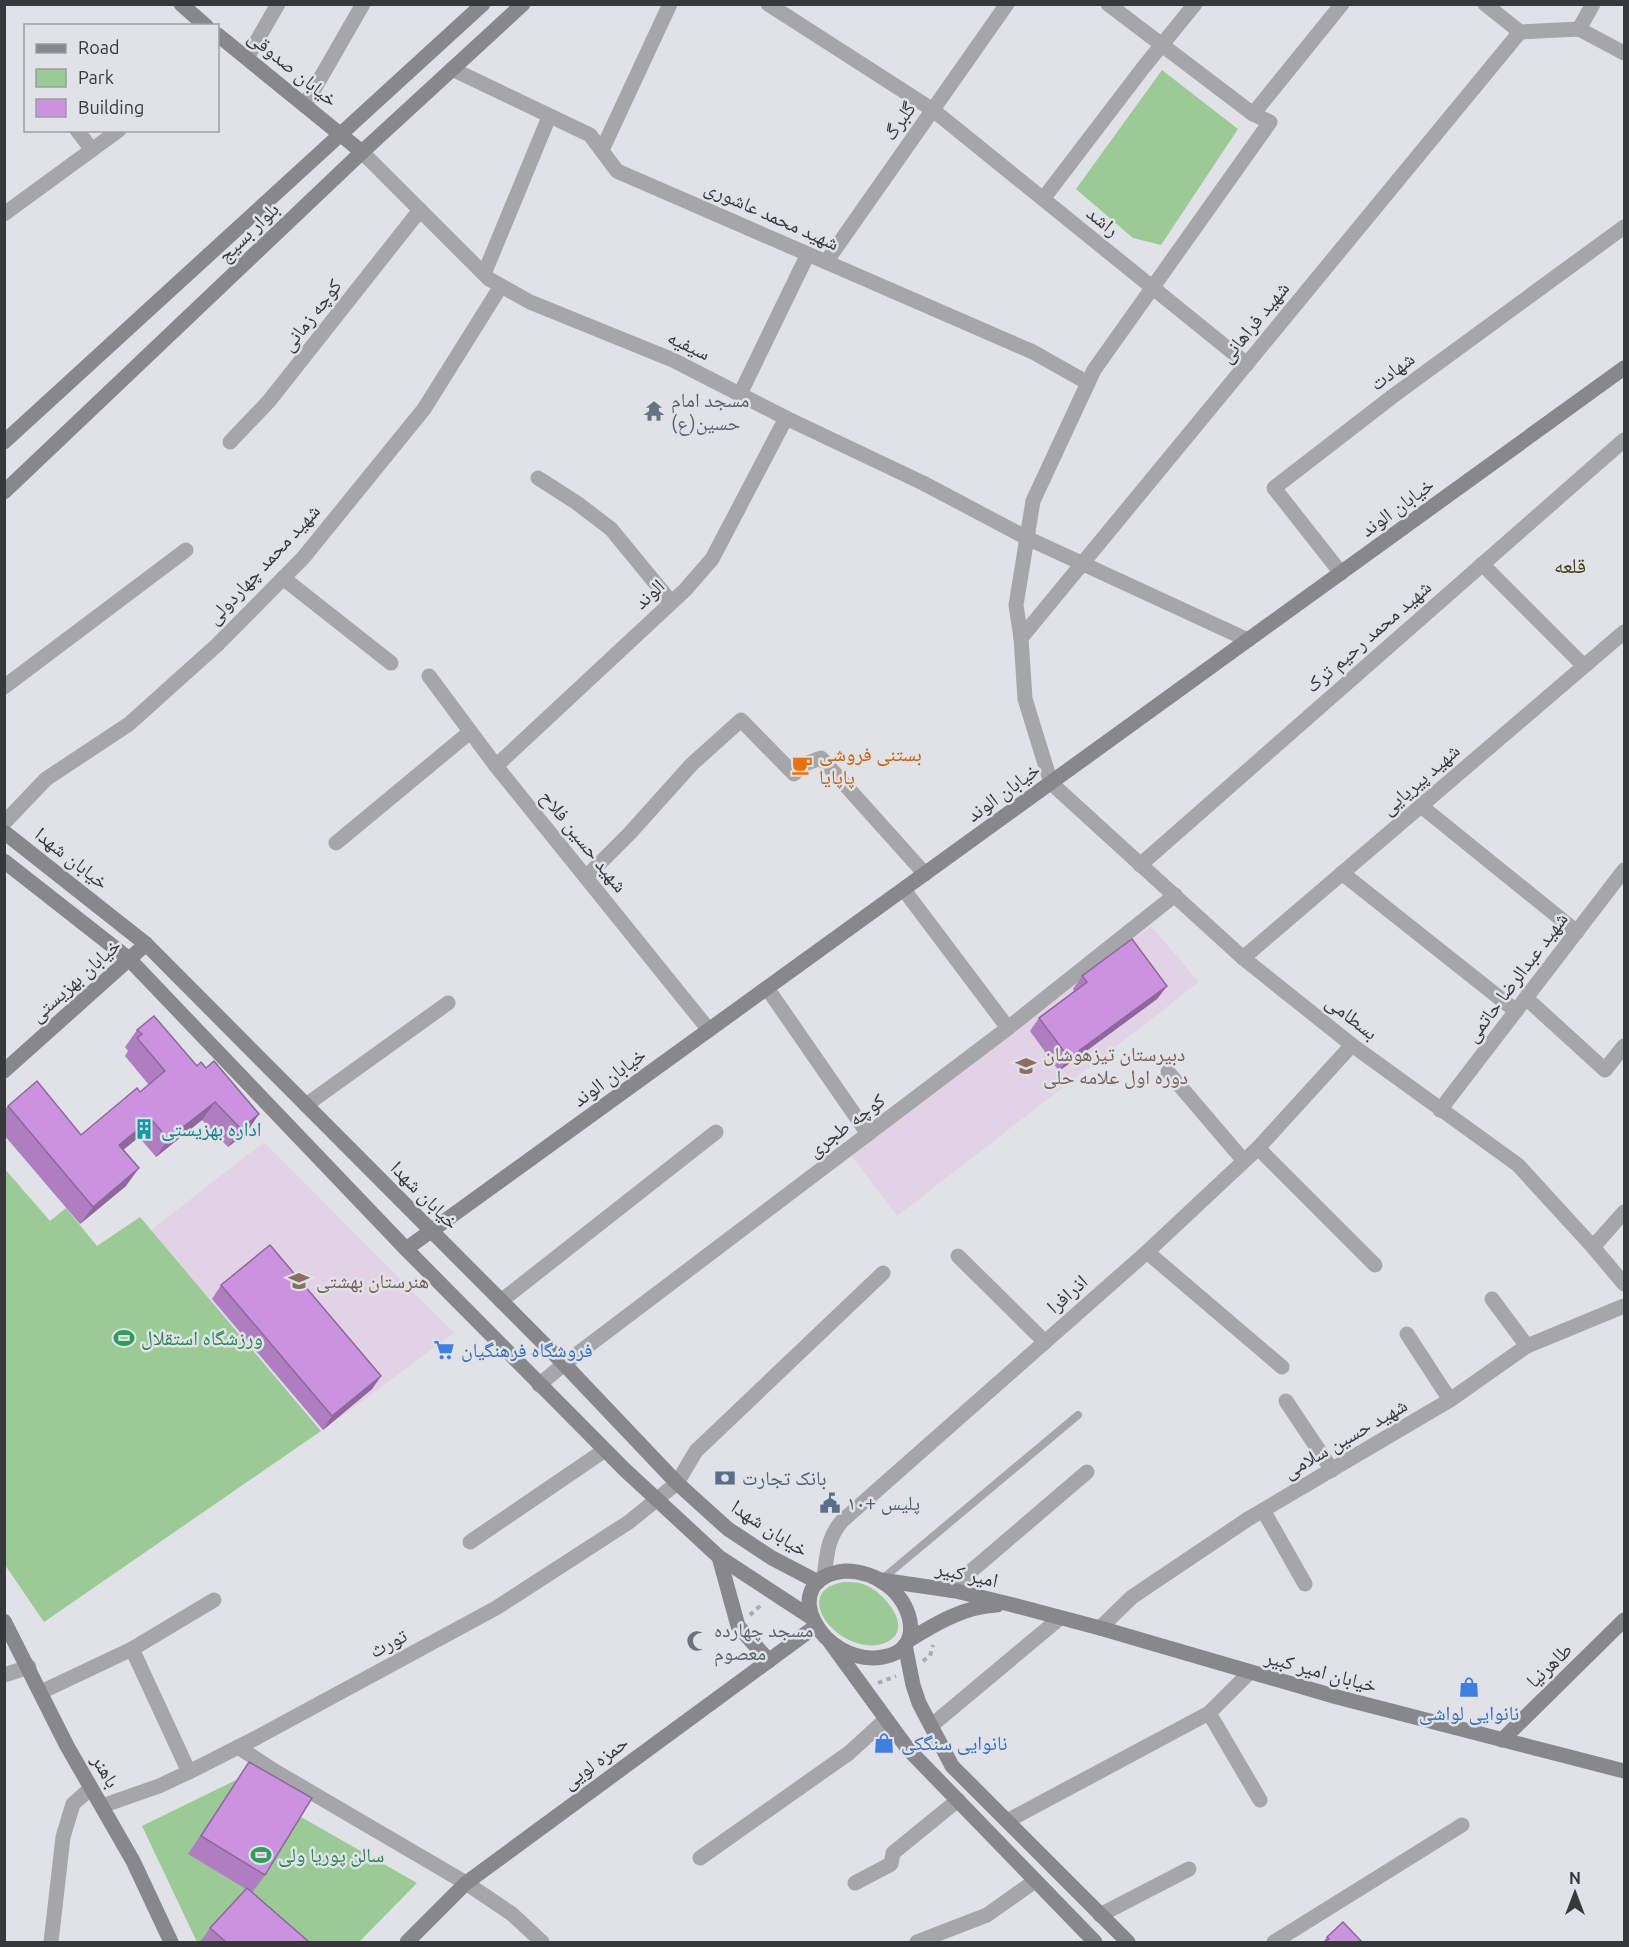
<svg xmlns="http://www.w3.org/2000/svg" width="1629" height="1947" font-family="Ubuntu,'Noto Naskh Arabic',sans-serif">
<rect width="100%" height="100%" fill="#e0e2e7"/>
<g fill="#e1d2e5">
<polygon points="1151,926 1199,982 897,1216 847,1150"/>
<polygon points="264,1142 454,1333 323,1430 151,1230"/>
</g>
<g fill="#9bca96">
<polygon points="1162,70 1238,129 1161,245 1133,238 1076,189"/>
<polygon points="4,1168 50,1221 66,1208 97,1246 140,1217 321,1431 44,1622 5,1565"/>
<path d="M844,1582C850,1582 857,1582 863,1584C884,1591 919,1632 882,1644C840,1656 787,1591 844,1582Z"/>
<polygon points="236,1780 417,1883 359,1942 197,1942 142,1826"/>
</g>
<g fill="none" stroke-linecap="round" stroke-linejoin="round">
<g stroke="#a9abaf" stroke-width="4" stroke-dasharray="4.5 4.5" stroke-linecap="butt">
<polyline points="750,1615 762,1604"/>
<polyline points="923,1661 930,1656 933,1645"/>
<polyline points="878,1683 896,1676"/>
</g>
<polyline stroke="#a6a6a8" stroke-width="8" points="881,1580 1078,1415"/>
<g stroke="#a6a6a8" stroke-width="15">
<polyline points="768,4 933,110 1247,364"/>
<polyline points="1108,4 1253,114 1270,122 1094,370 1033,501 1016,605 1021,638 1025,699 1051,783 1243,958 1352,1045 1518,1165 1593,1247 1624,1284"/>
<polyline points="1485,4 1520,32 1579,29 1624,53"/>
<polyline points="1579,29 1593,4"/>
<polyline points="247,58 278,4"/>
<polyline points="452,69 590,135 617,171 1033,352 1088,383"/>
<polyline points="305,105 363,4"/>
<polyline points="1253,114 1342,4"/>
<polyline points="77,130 92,150"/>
<polyline points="602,150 670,4"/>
<polyline points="362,152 489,279 530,302 673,360 786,418 923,483 1027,538 1248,640"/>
<polyline points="1043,199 1143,68 1195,4"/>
<polyline points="4,214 119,130"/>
<polyline points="826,262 1007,4"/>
<polyline points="484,274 549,117"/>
<polyline points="740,394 808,254"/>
<polyline points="230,442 269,401 420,210"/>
<polyline points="538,478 577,503 611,529 671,602"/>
<polyline points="1482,564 1584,666"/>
<polyline points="1341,573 1274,488 1393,396 1624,227"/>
<polyline points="283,578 391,663"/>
<polyline points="1021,638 1520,32"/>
<polyline points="429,676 496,766 709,1030"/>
<polyline points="4,687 186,550"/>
<polyline points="496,766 685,590 712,559 786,418"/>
<polyline points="1421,806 1577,932"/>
<polyline points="4,823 46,779 129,724 217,645 303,558 424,409 501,286"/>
<polyline points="336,843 470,732"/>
<polyline points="1140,865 1624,440"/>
<polyline points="1342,873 1516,1011"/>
<polyline points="586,877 630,833 692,764 741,720 794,774 802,765 821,758 925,874"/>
<polyline points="904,890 1008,1028"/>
<polyline points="1243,958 1624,632"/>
<polyline points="767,988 868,1134"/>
<polyline points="1526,998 1605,1070 1624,1046"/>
<polyline points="1168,1072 1244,1161"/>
<polyline points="306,1105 448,1003"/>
<polyline points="1440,1110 1624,870"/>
<polyline points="1258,1148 1375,1265"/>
<polyline points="1593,1247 1624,1212"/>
<polyline points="1147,1252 1282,1367"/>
<polyline points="958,1256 1045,1342"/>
<polyline points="1492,1299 1527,1346"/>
<polyline points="501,1301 716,1132"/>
<polyline points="1407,1334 1450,1400"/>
<polyline points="539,1385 564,1364 1008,1028 1175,895"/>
<polyline points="1286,1401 1332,1470"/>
<polyline points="1263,1510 1305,1584"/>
<polyline points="470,1542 605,1450"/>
<path d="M824,1577C827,1555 827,1538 842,1521L1147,1252L1258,1148L1352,1045"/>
<polyline points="949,1590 1087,1472"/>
<polyline points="1100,1628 1132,1597 1248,1519 1450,1400 1527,1346 1624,1306"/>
<polyline points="132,1649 189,1772"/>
<polyline points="4,1675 29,1667"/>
<polyline points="41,1692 132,1649 214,1600"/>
<polyline points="1209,1713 1260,1800"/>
<polyline points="932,1725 1060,1618"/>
<polyline points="238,1747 273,1770 466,1883 512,1914 542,1942"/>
<polyline points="102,1806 159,1786 189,1772 256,1738 496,1608 629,1522 677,1483 696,1451 883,1273"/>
<polyline points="1007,1821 1209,1713 1249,1673"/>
<polyline points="700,1858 849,1753 885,1720"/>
<polyline points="855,1883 891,1864 893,1853 958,1800"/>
<polyline points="1100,1915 1189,1869"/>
<polyline points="51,1942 63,1837 73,1804 91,1788"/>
<polyline points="917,1942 987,1915 1035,1881"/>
<polyline points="1274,1942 1462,1825"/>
</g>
<g stroke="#88888c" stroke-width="15">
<polyline points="181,4 206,26"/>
<polyline points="218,35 362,152"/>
<polyline points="4,442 483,4"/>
<polyline points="4,492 362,152 523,4"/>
<polyline points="4,832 146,944 564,1364 677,1483 728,1529 772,1558 818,1582"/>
<polyline points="4,861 129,959 406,1249 624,1469 719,1557 812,1618"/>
<polyline points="4,1071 146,944"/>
<polyline points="406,1249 1624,368"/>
<polyline points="719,1557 738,1626 769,1661"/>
<path d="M845,1571C860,1571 874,1575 887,1585C913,1604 925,1650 883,1657C822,1668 773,1579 845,1571Z"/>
<polyline points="881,1580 956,1591 1009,1604 1100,1628 1337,1697 1624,1771"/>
<polyline points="4,1621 67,1746 133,1861 171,1942"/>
<path d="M909,1640C935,1624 965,1606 997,1605"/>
<polyline points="830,1642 908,1749 1095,1942"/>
<polyline points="905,1645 913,1685 919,1703 952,1766 1128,1942"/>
<polyline points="1502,1740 1624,1620"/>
<polyline points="407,1942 466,1883 816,1626"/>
</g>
</g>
<g fill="#af7ec0">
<polygon points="1082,976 1167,986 1157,999 1059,1071 1030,1031 1039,1018 1074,991 1073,989"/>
<polygon points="137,1030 247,1132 228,1147 202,1120 156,1157 139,1137 123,1150 126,1186 80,1224 4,1135 4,1111 8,1106 81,1135 149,1085 125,1056 128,1051 125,1047"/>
<polygon points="221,1285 381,1376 372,1389 323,1430 212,1299"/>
<polygon points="249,1762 265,1875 252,1893 309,1942 200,1942 210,1928 246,1889 188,1854"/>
<polygon points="1327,1937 1362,1942 1323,1942"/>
</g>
<g fill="#8e679c">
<polygon points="1167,986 1157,999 1059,1071 1069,1058"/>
<polygon points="215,1102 202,1120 156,1157 168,1139"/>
<polygon points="259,1114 247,1132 228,1147 241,1129"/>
<polygon points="151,1119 139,1137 107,1163 119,1145"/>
<polygon points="139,1168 126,1186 80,1224 93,1207"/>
<polygon points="381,1376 372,1389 323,1430 332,1416"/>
</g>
<g fill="#cb93df" stroke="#8e679c" stroke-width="1.5">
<polygon points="1132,939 1167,986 1069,1058 1039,1018 1087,982 1082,976"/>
<polygon points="154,1016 197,1066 201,1062 206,1068 214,1061 259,1114 241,1129 215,1102 168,1139 151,1119 119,1145 139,1168 93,1207 8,1106 37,1081 81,1135 137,1088 140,1092 165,1071 137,1038 142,1034 137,1030"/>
<polygon points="270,1245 381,1376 332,1416 221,1285"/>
<polygon points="249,1762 312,1798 265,1875 201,1836"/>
<polygon points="247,1888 309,1942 226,1942 210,1928"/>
<polygon points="1343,1922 1362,1942 1325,1942 1329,1939 1327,1937"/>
</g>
<defs>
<g id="temple-bare" transform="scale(1.62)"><path d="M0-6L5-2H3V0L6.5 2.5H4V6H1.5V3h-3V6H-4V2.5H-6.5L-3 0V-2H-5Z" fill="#6b7280" stroke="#e0e2e7" stroke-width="2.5" paint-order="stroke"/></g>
<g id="cafe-bare" transform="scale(1.62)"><path d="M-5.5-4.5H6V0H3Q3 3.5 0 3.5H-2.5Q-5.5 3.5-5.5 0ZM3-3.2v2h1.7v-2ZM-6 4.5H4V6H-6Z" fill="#e8710a" stroke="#e0e2e7" stroke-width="2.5" paint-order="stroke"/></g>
<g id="school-bare" transform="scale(1.62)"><path d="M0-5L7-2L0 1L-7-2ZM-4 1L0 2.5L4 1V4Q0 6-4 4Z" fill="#8d6e63" stroke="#e0e2e7" stroke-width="2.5" paint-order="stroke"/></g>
<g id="building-bare" transform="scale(1.62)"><path d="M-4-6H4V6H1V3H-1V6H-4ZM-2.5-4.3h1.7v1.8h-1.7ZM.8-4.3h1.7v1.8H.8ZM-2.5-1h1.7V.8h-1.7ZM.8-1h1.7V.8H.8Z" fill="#0f9aa8" stroke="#e0e2e7" stroke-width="2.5" paint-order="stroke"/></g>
<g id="stadium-bare" transform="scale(1.62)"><path d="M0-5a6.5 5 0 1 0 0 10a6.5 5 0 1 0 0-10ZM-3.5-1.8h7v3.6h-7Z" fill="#2e9e5b" stroke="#e0e2e7" stroke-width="2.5" paint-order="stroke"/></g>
<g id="supermarket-bare" transform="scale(1.62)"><path d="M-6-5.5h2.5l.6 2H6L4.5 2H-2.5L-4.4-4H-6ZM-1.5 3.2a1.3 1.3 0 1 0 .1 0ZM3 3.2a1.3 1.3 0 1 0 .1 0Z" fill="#3f7fe0" stroke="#e0e2e7" stroke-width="2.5" paint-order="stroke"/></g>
<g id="bank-bare" transform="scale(1.62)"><path d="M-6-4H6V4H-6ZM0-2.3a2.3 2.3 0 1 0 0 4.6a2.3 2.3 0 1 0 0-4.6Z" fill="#5c6f8a" stroke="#e0e2e7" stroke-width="2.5" paint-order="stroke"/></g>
<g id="civic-bare" transform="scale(1.62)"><path d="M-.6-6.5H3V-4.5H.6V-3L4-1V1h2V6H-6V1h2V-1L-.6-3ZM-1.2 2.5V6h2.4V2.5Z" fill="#5c6f8a" stroke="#e0e2e7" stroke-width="2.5" paint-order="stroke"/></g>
<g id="mosque-bare" transform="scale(1.62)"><path d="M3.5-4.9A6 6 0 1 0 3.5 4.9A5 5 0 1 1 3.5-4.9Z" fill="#6b7280" stroke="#e0e2e7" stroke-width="2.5" paint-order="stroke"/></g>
<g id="shop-bare" transform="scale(1.62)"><path d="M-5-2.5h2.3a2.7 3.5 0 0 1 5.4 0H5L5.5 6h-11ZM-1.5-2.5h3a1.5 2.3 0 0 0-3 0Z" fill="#3f7fe0" stroke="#e0e2e7" stroke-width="2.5" paint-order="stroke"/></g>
</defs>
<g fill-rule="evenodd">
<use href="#temple-bare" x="654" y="411"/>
<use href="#cafe-bare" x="802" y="765"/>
<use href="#school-bare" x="1026" y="1066"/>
<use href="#building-bare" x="144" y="1129"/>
<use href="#school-bare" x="299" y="1281"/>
<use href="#stadium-bare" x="124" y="1338"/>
<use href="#supermarket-bare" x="444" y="1350"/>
<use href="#bank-bare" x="725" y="1478"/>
<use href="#civic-bare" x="830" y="1503"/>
<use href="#mosque-bare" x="697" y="1641"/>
<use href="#shop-bare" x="1469" y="1687"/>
<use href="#shop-bare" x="884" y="1743"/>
<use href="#stadium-bare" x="261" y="1855"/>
</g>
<g text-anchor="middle" stroke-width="5" stroke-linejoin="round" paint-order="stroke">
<g font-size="20" fill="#37383a" stroke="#e0e2e7">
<text transform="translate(293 68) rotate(39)" y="7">خیابان صدوقی</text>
<text transform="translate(899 121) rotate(-55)" y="7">گلبرگ</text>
<text transform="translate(772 215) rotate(24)" y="7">شهید محمد عاشوری</text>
<text transform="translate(1103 221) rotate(39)" y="7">راشد</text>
<text transform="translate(248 232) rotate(-44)" y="7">بلوار بسیج</text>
<text transform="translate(311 315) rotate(-52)" y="7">کوچه زمانی</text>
<text transform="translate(1254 322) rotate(-51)" y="7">شهید فراهانی</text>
<text transform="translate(689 345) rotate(25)" y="7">سیفیه</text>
<text transform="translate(1392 371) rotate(-37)" y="7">شهادت</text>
<text transform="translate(1397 507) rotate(-36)" y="7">خیابان الوند</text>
<text transform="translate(263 564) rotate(-47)" y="7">شهید محمد چهاردولی</text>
<text transform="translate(649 594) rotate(-43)" y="7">الوند</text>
<text transform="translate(1368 636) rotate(-41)" y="7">شهید محمد رحیم ترک</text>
<text transform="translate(1420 779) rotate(-41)" y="7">شهید پیریایی</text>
<text transform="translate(1003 792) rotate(-36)" y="7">خیابان الوند</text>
<text transform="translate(584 841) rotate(51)" y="7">شهید حسین فلاح</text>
<text transform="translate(72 858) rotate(38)" y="7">خیابان شهدا</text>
<text transform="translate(1516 977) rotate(-53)" y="7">شهید عبدالرضا حاتمی</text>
<text transform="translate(75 980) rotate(-42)" y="7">خیابان بهزیستی</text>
<text transform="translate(1352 1017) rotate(38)" y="7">بسطامی</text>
<text transform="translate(609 1077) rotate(-36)" y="7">خیابان الوند</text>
<text transform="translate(846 1125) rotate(-37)" y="7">کوچه طجری</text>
<text transform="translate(425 1195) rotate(45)" y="7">خیابان شهدا</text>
<text transform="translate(1067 1294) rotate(-42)" y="7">اذرافرا</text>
<text transform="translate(1345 1438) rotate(-30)" y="7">شهید حسین سلامی</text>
<text transform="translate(770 1528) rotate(33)" y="7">خیابان شهدا</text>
<text transform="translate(967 1574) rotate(12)" y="7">امیر کبیر</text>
<text transform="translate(388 1643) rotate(-28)" y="7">تورث</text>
<text transform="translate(1549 1665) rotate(-44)" y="7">طاهرنیا</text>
<text transform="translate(1321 1671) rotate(15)" y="7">خیابان امیر کبیر</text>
<text transform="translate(595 1762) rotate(-36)" y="7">حمزه لویی</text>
<text transform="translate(106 1771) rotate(60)" y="7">باهنر</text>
</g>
<g font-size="20" fill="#5b616d" stroke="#e0e2e7" text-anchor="start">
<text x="671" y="407">مسجد امام<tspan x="671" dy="23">حسین(ع)</tspan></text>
<text x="714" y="1637">مسجد چهارده<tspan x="714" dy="23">معصوم</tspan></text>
</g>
<g font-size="20" fill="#c56008" stroke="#e0e2e7" text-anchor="start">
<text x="819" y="761">بستنی فروشی<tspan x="819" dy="23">پاپایا</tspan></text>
</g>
<g font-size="20" fill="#785e54" stroke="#e0e2e7" text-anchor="start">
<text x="1043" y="1061">دبیرستان تیزهوشان<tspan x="1043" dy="23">دوره اول علامه حلی</tspan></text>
<text x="316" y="1288">هنرستان بهشتی</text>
</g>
<g font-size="20" fill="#0d838f" stroke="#e0e2e7" text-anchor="start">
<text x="161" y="1136">اداره بهزیستی</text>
</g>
<g font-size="20" fill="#27864d" stroke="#e0e2e7" text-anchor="start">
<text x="141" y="1345">ورزشگاه استقلال</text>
<text x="278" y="1862">سالن پوریا ولی</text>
</g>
<g font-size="20" fill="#366cbe" stroke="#e0e2e7" text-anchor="start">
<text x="461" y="1357">فروشگاه فرهنگیان</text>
<text x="1469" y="1720" text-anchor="middle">نانوایی لواشی</text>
<text x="901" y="1750">نانوایی سنگکی</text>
</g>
<g font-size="20" fill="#4e5e75" stroke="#e0e2e7" text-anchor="start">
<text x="742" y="1485">بانک تجارت</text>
<text x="847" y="1510">پلیس +۱۰</text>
</g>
<g font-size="21" fill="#454017" stroke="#e0e2e7">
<text x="1570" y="573">قلعه</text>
</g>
</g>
<rect width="1629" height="1947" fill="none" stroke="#37383a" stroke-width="12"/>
<rect x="24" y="24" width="195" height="108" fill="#e0e2e7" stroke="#9c9ea2" stroke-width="1.5"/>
<rect x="36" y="44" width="30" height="9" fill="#88888c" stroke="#9c9ea2" stroke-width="1.5"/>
<text x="78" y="54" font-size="18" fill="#37383a">Road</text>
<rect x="36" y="69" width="30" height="18" fill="#9bca96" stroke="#9c9ea2" stroke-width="1.5"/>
<text x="78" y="84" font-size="18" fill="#37383a">Park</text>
<rect x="36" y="99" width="30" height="18" fill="#cb93df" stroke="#9c9ea2" stroke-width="1.5"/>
<text x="78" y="114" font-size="18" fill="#37383a">Building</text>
<g transform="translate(1575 1893)" stroke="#e0e2e7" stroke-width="4.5" paint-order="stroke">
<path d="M0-4.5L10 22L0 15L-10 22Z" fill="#37383a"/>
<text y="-9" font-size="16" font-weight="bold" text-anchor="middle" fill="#37383a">N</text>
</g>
</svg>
